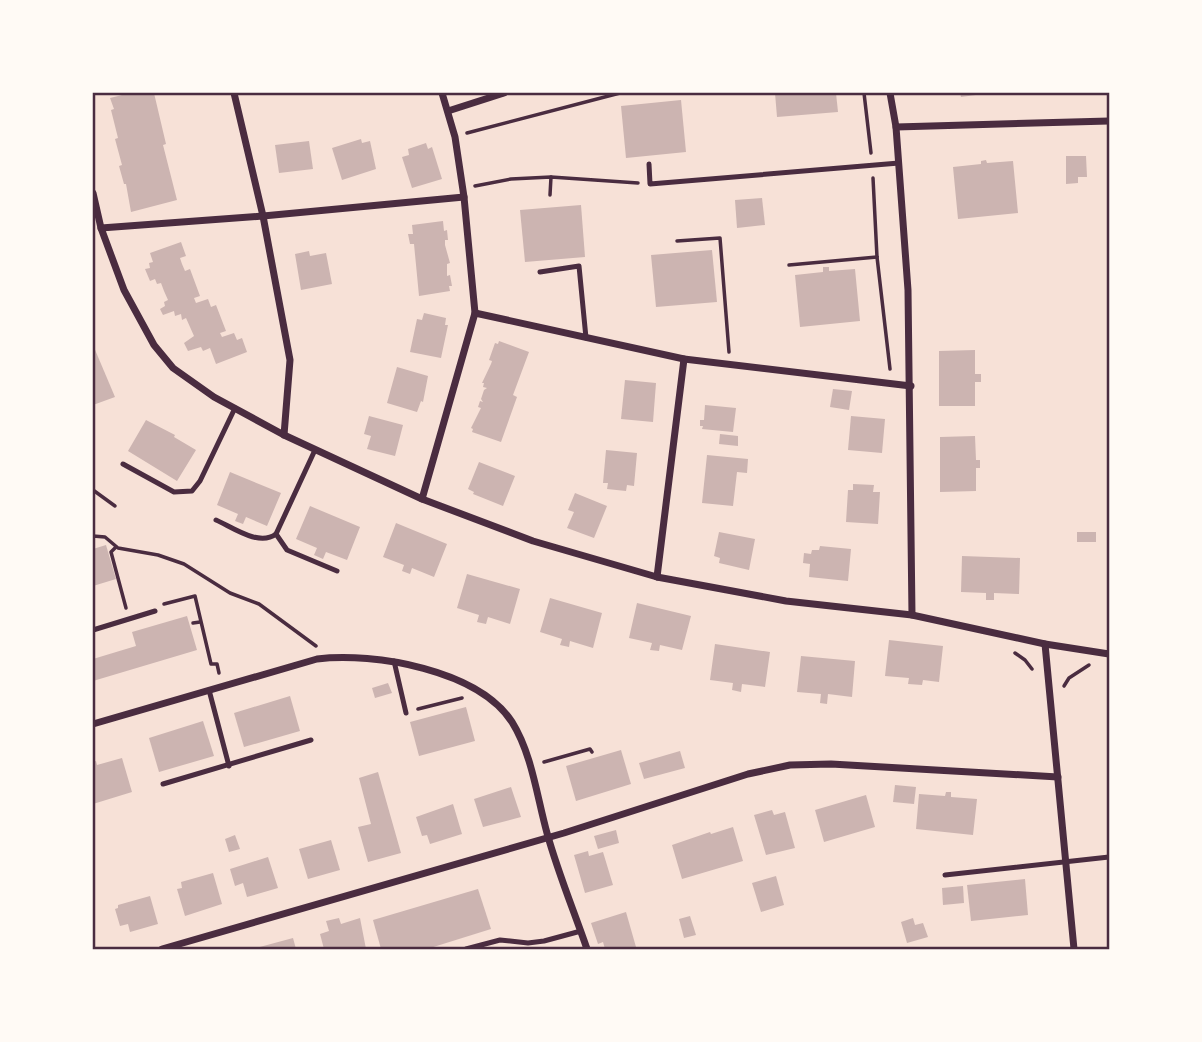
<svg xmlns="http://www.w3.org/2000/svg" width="1202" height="1042" font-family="Jost,sans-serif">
<rect width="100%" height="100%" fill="#f7e1d7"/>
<g fill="#ccb4b1">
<polygon points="130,93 154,93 166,144 163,145 177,200 131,212 126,184 124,184 119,166 122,165 115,139 118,138 111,110 114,109 110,98"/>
<polygon points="775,93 836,93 838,112 777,117"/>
<polygon points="960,93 983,93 983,94 961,97"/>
<polygon points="681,100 686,152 626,158 621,106"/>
<polygon points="361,139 362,143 370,141 376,169 342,180 332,148"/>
<polygon points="309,141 313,169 279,173 275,145"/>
<polygon points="426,143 428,149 432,147 442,179 412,188 402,157 409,155 408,149"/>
<polygon points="1066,156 1086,156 1087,177 1078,177 1078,183 1066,184"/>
<polygon points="986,160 987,163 1013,161 1018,213 958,219 953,167 981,164 981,161"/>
<polygon points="762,198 765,225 737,228 735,200"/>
<polygon points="581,205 585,257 525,262 520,210"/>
<polygon points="443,221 444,231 447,230 448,240 445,240 445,245 450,263 447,264 447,276 450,275 452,286 449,286 450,291 419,296 414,244 410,244 408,234 413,234 412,225"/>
<polygon points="181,242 186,256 180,258 182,264 185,271 190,269 200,296 194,298 196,303 208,299 211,307 216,305 226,331 220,333 222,337 234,333 237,340 242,338 247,352 216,364 210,348 203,351 201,347 188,351 184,343 194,336 186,318 182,320 181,314 175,316 174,311 163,315 160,309 165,306 164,302 168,300 164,291 161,283 157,284 155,279 150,281 145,269 150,268 149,263 153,262 150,253"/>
<polygon points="712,250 717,302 656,307 651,255"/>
<polygon points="309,251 310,256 326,253 332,284 301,290 295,254"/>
<polygon points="823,267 829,267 829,271 855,269 860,321 800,327 795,275 823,272"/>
<polygon points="424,313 446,318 445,325 448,325 441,358 410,352 417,319 422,320"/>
<polygon points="499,341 529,352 513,395 517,397 501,442 472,432 473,429 471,428 481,408 478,407 480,401 483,402 481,399 484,390 487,388 483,387 484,383 482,383 491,364 492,361 489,360 495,343 498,344"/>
<polygon points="93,345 115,397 93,405"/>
<polygon points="975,350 975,374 981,374 981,382 975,382 975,406 939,406 939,351"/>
<polygon points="397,367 428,376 423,402 421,401 417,412 387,403"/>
<polygon points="625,380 656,383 653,422 621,419"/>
<polygon points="833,389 852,391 849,410 830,407"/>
<polygon points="705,405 736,408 733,432 702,429 703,426 700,426 700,420 704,420"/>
<polygon points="369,416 403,425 395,456 367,449 371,436 364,434"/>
<polygon points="851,416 885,419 882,453 848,450"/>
<polygon points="146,420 175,435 174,437 196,450 177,481 128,451"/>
<polygon points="720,434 738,436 738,446 719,444"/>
<polygon points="975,436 976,460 980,460 980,468 976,468 976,491 940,492 940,437"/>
<polygon points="606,450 637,453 634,486 627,485 626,491 607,489 608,483 603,483"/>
<polygon points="707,455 748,459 747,473 737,472 733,506 702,503"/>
<polygon points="479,462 515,476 503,506 473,494 474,492 468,489"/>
<polygon points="230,472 281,493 267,526 246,517 243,524 235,521 238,514 217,505"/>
<polygon points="853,484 874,485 873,492 880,492 878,524 846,522 848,490 853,490"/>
<polygon points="575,493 607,506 594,538 567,528 574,512 568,510"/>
<polygon points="310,506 360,527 347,560 326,552 323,559 314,555 317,548 296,539"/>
<polygon points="396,523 447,544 434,577 412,568 410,574 402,571 404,565 383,557"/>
<polygon points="719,532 755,539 749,570 719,563 720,558 714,556"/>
<rect x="1077" y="532" width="19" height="10"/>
<polygon points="106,545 116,579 93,586 93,549"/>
<polygon points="820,546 851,549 848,581 809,577 810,564 803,563 804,553 811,554 812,550 819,550"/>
<polygon points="962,556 1020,558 1019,594 994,593 994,600 986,600 986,593 961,592"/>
<polygon points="467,574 520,589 510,624 488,617 486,624 477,622 479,615 457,608"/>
<polygon points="550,598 602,613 593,648 570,641 569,647 560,645 562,639 540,632"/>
<polygon points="637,603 691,616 682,650 660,645 659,651 650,650 652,643 629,638"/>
<polygon points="187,616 197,650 93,681 93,659 136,646 132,632"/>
<polygon points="889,640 943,646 939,682 923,680 922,685 908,684 909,678 885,676"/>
<polygon points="715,644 770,652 765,687 742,684 741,692 732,690 733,683 710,680"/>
<polygon points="801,656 855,661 852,697 828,694 827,704 820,703 821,694 797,692"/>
<polygon points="388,683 392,693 375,698 372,688"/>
<polygon points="290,696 300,731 244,747 234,713"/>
<polygon points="466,707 475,741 419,756 410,722"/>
<polygon points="203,721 214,756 159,772 149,738"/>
<polygon points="621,750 631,784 576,801 566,766"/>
<polygon points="680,751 685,768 644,779 639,763"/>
<polygon points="122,758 132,792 93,804 93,762 96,761 97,765"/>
<polygon points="378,772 401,853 368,862 358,827 371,824 359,778"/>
<polygon points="895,785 916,787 914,804 893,802"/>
<polygon points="511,787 521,817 483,827 474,799"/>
<polygon points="946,792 951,792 951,797 977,799 973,835 916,829 919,794 945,796"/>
<polygon points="866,795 875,827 824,842 815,810"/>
<polygon points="453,804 462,834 430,844 427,835 422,836 416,817"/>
<polygon points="772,810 774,815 785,812 795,848 766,855 754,815"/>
<polygon points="733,827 743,861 682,879 672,845 710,832 711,834"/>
<polygon points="616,830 619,843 598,849 594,836"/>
<polygon points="235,835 240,849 229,852 225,839"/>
<polygon points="331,840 340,870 308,879 299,849"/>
<polygon points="588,851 589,856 603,852 613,885 585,893 574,855"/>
<polygon points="268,857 278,888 247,897 243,883 235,886 230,869"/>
<polygon points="213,873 222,904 185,916 177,889 182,888 181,882"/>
<polygon points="776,876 784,905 761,912 752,883"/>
<polygon points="1025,879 1028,915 971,921 967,885"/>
<polygon points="963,886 964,903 943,905 942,888"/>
<polygon points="478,889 491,929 427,949 381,949 373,920"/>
<polygon points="150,896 158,924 130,932 128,924 120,926 115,909 118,908 118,905"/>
<polygon points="626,912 636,947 605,949 603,942 598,944 591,923"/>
<polygon points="690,916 696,935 684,938 679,919"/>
<polygon points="339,918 341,924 360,918 366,949 324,949 320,934 329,931 326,921"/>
<polygon points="913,918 915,925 923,923 928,937 907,943 901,922"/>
<polygon points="293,938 296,949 256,949 256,948"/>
</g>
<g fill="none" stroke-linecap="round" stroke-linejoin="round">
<g stroke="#4a2c40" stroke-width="3.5">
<polyline points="864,93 871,153"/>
<polyline points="467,133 620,93"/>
<polyline points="873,178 877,257 890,369"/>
<polyline points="475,186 511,179 551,177 638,183"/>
<polyline points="550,195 551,177"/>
<polyline points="677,241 720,238 729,352"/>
<polyline points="789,265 877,257"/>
<polyline points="93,490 115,506"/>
<polyline points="93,536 105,537 118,548 158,555 184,564 230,593 259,604 316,646"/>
<polyline points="116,547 111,552 126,608"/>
<polyline points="164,604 195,596 211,664 217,664 219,673"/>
<polyline points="193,623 200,622"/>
<polyline points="1015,653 1025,660 1032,669"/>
<polyline points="1064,686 1069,678 1089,665"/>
<polyline points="418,709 462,698"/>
<polyline points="544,762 590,749 592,752"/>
</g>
<g stroke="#4a2c40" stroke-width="5">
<polyline points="649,164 650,184 899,163"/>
<polyline points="540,272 579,266 586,338"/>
<polyline points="123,464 174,492 192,491 200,481 235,408"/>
<path d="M216,520C232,527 259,547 276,534L315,450"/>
<polyline points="276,534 287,550 337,571"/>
<polyline points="93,630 155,611"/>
<polyline points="394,661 406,713"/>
<polyline points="209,690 229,766"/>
<polyline points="163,784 311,740"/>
<polyline points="945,875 1109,857"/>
<polyline points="466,949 500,940 528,943 544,941 581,931"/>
</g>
<g stroke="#4a2c40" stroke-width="7">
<polyline points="234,93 263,216 290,360 284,435"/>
<polyline points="890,93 896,127 908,290 912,615"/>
<polyline points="448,111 504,93"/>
<polyline points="896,127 1109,121"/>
<polyline points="93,193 101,228 124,290 154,345 173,368 214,397 284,435 422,499 533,541 657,577 786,601 912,615 1045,644 1109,654"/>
<polyline points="101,228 263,216 464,197"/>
<polyline points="475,313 684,359 911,386"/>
<polyline points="422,499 475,313 464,197 455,137 442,93"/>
<polyline points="657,577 684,359"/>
<polyline points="1045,644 1074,949"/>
<path d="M93,724L317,659C375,652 478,670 512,722C532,754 537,797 547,833C558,873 574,911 587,949"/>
<polyline points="162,949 564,833 748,774 790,765 831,764 1058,777"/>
</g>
</g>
<rect width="1202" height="1042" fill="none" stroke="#fffaf5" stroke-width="189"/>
<rect x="94" y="94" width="1014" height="854" fill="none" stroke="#4a2c40" stroke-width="2.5"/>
</svg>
